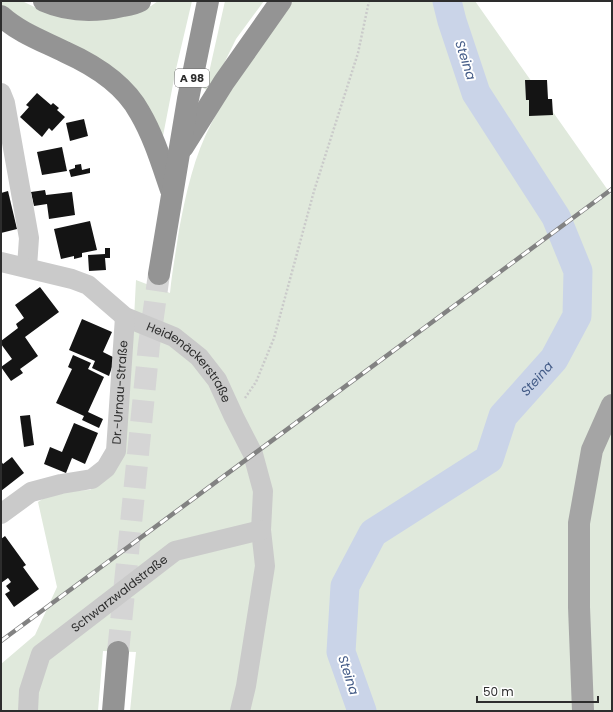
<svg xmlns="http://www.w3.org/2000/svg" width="613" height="712" font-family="Poppins,sans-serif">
<rect width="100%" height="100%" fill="#fff"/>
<g fill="#e0e9dc">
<polygon points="1,1 22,1 47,13 125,14 151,6 158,1 192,1 176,69 162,141 53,37 1,6"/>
<polygon points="225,1 264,1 236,39 210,92 203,88 208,77"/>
<path d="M293,1H475L612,196V711H130L136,652L103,651L98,711H1V664L35,635L57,587L38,502L44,498L64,491L90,490L101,483L133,338L136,280L170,293C172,272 176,251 179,230C186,193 194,156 212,122C234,80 267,41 293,1Z"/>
</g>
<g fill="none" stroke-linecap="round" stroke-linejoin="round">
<path stroke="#cad4e8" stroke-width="29" id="s1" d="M362,711L341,652L345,586L373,533L489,459L503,416L554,359L577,316L578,271L556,217L476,93L452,21L447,1"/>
</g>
<g fill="#141414">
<polygon points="525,80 547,80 548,99 552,99 553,115 529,116 529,100 526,100"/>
<polygon points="37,93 51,105 53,103 59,108 57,110 65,117 52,131 49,128 42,137 20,117 29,107 26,105"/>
<polygon points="84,119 88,136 70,141 66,123"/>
<polygon points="62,147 67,171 42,175 37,152"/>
<polygon points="81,164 82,170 90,168 90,173 71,177 69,170 75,168 75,165"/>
<polygon points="45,190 46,195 72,192 75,215 49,219 47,204 34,206 31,192"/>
<polygon points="8,191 17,229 1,233 1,193"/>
<polygon points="90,221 97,250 82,253 82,257 74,259 74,256 61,259 54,229"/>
<polygon points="105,248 110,248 110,258 105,258 106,270 89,271 88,255 105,254"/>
<polygon points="40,287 59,312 25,337 38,356 20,369 23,373 11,381 1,367 12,359 1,344 1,341 18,328 16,324 24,318 15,305"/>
<polygon points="82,319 112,332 103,352 115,358 109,376 92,368 95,361 69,350"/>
<polygon points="73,355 91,363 88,369 104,377 88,412 103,419 99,428 82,420 84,416 56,403 72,369 68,367"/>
<polygon points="30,415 34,445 24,447 20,416"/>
<polygon points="74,423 98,433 85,464 72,458 66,473 44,464 50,447 62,452"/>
<polygon points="12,457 24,473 1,491 1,461 3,464"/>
<polygon points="5,536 26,565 23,567 39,589 14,607 5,594 10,591 6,586 11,582 8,578 1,583 1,539"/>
</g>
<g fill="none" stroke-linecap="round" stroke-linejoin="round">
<polyline stroke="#d5d5d5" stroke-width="22" stroke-dasharray="22 11" stroke-linecap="butt" points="118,652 149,345 159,274"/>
<polyline stroke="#cacaca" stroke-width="2.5" stroke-dasharray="2 2" stroke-linecap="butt" points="245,398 256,382 274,338 314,191 358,53 369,1"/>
<g stroke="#cacaca" stroke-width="20">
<polyline points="1,93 5,103 29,238 27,267"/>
<path id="s2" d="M1,262L72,279L88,285L125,317L174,337L199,357L217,380L234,417L253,454L263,491L261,530L265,566L246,686L240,711"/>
<path id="s3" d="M1,514L31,492L61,484L92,479L106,468L116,451L125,317"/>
<path id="s4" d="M28,711L29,691L41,654L175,551L261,530"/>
</g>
<polyline stroke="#a5a5a5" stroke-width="22" points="583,711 579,607 579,523 592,450 612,405"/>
<g stroke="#949494" stroke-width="22">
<path d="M44,1C69,12 96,12 122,6C128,5 135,4 140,1"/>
<path d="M1,16C20,33 43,41 65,52C94,65 125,85 140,113C154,137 162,164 171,190"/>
<polyline points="183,147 224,82 281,1"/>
<polyline points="159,274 188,99 208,1"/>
<polyline points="113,711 118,652"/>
</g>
<g stroke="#828282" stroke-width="4.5">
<polyline id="rail" points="1,641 612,189"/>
</g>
<use href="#rail" stroke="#fff" stroke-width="3" stroke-dasharray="9" stroke-linecap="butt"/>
</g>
<g text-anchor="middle" stroke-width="4" stroke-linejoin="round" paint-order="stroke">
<rect fill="#fff" stroke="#6c6c6c" stroke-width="1" x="175" y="69" width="34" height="18" rx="3"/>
<g font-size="11" font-weight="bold" fill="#2d2d2d">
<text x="192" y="82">A 98</text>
</g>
<g font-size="12" fill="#2d2d2d" stroke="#fff">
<text dy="4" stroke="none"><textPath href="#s2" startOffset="220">Heidenäckerstraße</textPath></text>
<text dy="4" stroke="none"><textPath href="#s3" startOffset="196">Dr.-Urnau-Straße</textPath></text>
<text dy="4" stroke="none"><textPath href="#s4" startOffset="158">Schwarzwaldstraße</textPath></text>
</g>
<g font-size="13" font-style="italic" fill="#435b87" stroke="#fff">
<text transform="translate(466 60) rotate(72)" y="5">Steina</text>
<text dy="5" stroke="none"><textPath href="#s1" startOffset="422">Steina</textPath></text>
<text transform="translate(349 675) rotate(72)" y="5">Steina</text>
</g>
</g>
<rect width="613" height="712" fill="none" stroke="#2d2d2d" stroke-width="4"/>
<path d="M477 696v6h121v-6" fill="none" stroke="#2d2d2d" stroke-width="2"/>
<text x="483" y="696" font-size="12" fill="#2d2d2d" stroke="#ffffff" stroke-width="3" paint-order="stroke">50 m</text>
</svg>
